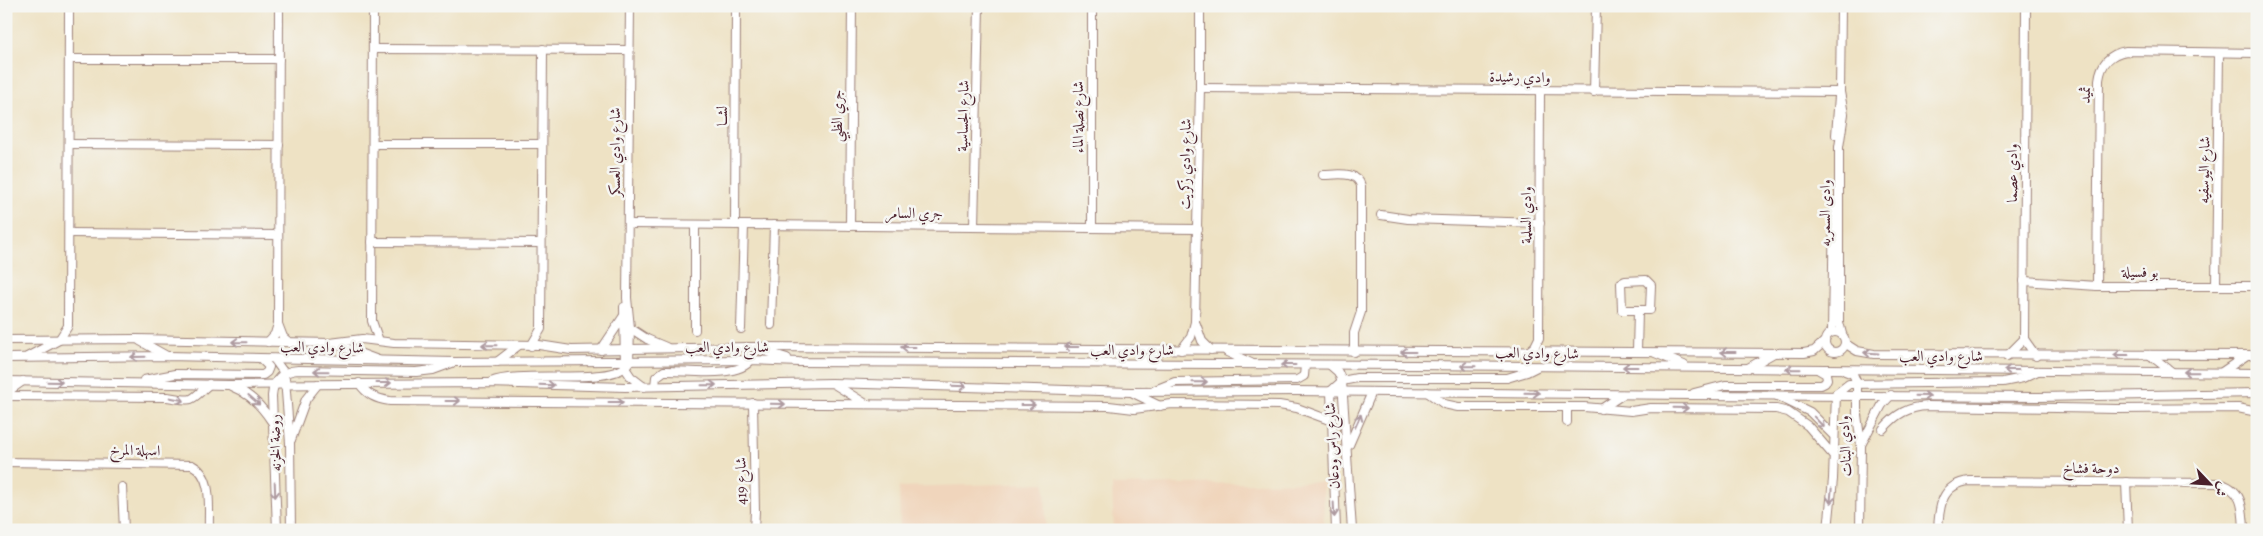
<svg xmlns="http://www.w3.org/2000/svg" width="2263" height="536" font-family="Alegreya,Amiri,serif">
<rect width="100%" height="100%" fill="#f6f6f2"/>
<filter id="ink" filterUnits="userSpaceOnUse"><feTurbulence type="fractalNoise" baseFrequency=".02" numOctaves="2"/><feDisplacementMap in="SourceGraphic" scale="10" xChannelSelector="R" yChannelSelector="G"/><feConvolveMatrix kernelMatrix="1 2 1 2 8 2 1 2 1" color-interpolation-filters="sRGB"/></filter>
<filter id="wash" filterUnits="userSpaceOnUse"><feTurbulence type="fractalNoise" baseFrequency=".0096" numOctaves="4" result="noise"/><feDisplacementMap in="SourceGraphic" scale="20" xChannelSelector="R" yChannelSelector="G"/><feGaussianBlur stdDeviation="1.12" result="paint"/><feColorMatrix in="noise" values="0 0 0 0 0 0 0 0 0 0 0 0 0 0 0 0 0 1.4 0 .05"/><feComposite in="paint" operator="in"/></filter>
<g filter="url(#wash)">
<rect width="100%" height="100%" fill="#eee2c4"/>
<g fill="#f0d5bc">
<polygon points="1323,482 1324,530 1114,530 1112,485"/>
<polygon points="1045,483 1046,530 900,530 899,487"/>
</g>
</g>
<g filter="url(#ink)">
<g fill="none" stroke-linecap="round" stroke-linejoin="round">
<g stroke="#9c8078" stroke-width="10">
<g id="minor">
<polyline points="373,6 372,321 379,341"/>
<polyline points="1841,6 1840,92 1844,114 1839,147 1839,322 1842,334"/>
<polyline points="2026,6 2024,339 2036,356"/>
<polyline points="373,49 629,50"/>
<polyline points="69,59 279,59"/>
<polyline points="1200,88 1840,92"/>
<polyline points="1594,92 1596,6"/>
<polyline points="1836,135 1839,96"/>
<polyline points="69,144 279,145"/>
<polyline points="373,144 542,144"/>
<path d="M1323,175C1336,175 1357,170 1361,186V312L1354,333V352"/>
<polyline points="1381,215 1408,219 1540,223"/>
<polyline points="629,224 1198,229"/>
<polyline points="735,225 736,6"/>
<polyline points="850,226 852,6"/>
<polyline points="974,227 979,6"/>
<polyline points="1092,228 1092,6"/>
<polyline points="69,233 278,235"/>
<polyline points="372,242 541,243"/>
<polygon points="1646,280 1651,285 1650,310 1622,310 1621,283 1625,281"/>
<polyline points="2024,281 2097,286 2257,286"/>
<path d="M2097,286L2099,80C2101,63 2110,54 2126,51L2257,53"/>
<polyline points="2216,286 2219,53"/>
<polyline points="624,307 625,368 631,377 644,387"/>
<polyline points="278,324 283,337 290,343"/>
<polyline points="1196,324 1202,341 1211,350"/>
<polyline points="771,325 774,225"/>
<polyline points="630,328 647,339 666,347"/>
<polyline points="741,329 744,225"/>
<polyline points="695,330 695,225"/>
<circle cx="1835" cy="342" r="10"/>
<polyline points="1832,332 1834,201"/>
<polyline points="6,340 137,339 330,343 362,339 394,343 539,345 571,350 749,347 1804,353 1814,351 1825,341"/>
<polyline points="140,341 167,356"/>
<polyline points="268,342 275,334 278,324 279,6"/>
<polyline points="335,344 378,360"/>
<polyline points="1846,344 1857,351 1874,354 2257,355"/>
<polyline points="531,346 541,329 543,49"/>
<polyline points="758,349 787,358"/>
<polyline points="601,350 623,317"/>
<polyline points="1181,350 1191,337 1195,322 1200,88 1200,6"/>
<polyline points="1637,351 1638,311"/>
<polyline points="1227,352 1251,363"/>
<polyline points="1528,352 1535,346 1539,338 1540,91"/>
<polyline points="1655,353 1684,365"/>
<polyline points="2150,355 2172,372"/>
<polyline points="2007,356 2024,339"/>
<polyline points="27,357 59,340 68,326 69,6"/>
<polyline points="6,358 168,356 455,362 751,360 799,362 1414,365 2257,373"/>
<polyline points="274,359 282,370 285,379 290,443 291,530"/>
<polyline points="497,362 519,345"/>
<polyline points="1139,362 1165,350"/>
<polyline points="1330,365 1338,372 1342,381 1352,530"/>
<polyline points="1748,368 1774,353"/>
<polyline points="1845,371 1853,374 1857,383 1857,415 1861,445 1860,530"/>
<polyline points="2222,372 2247,355"/>
<polyline points="144,380 175,374 263,375 267,372 269,367 262,360"/>
<polyline points="6,381 228,385 487,383 625,387 832,383 1131,392 1295,391 1690,395 2039,397 2257,393"/>
<path d="M491,382C522,369 614,387 629,363L630,328L627,298L630,6"/>
<path d="M359,383C367,395 376,399 390,401L1109,406L1134,409L1172,404L1279,405L1297,408L1332,421"/>
<polyline points="834,384 866,404"/>
<path d="M231,386C249,393 262,406 272,422"/>
<path d="M655,386L656,377L664,371C687,370 737,379 751,360"/>
<polyline points="1155,390 1175,382 1297,380 1304,376 1305,365"/>
<polyline points="1331,391 1342,381 1357,378 1507,378 1527,372 1537,367"/>
<polyline points="1331,391 1336,530"/>
<polyline points="1427,392 1444,404 1458,407 1584,407 1631,411 1651,408 1776,409 1788,412 1808,426 1832,454"/>
<polyline points="6,393 23,381"/>
<polyline points="1133,393 1160,406"/>
<polyline points="1694,393 1725,385 1821,385 1825,383 1827,379 1826,374 1819,370"/>
<polyline points="1836,394 1849,384 2003,382 2023,378 2038,371"/>
<path d="M6,396L167,397C194,401 189,403 209,384"/>
<polyline points="1777,396 1810,412 1833,435"/>
<polyline points="753,403 755,511 754,530"/>
<polyline points="1567,407 1567,422"/>
<polyline points="1601,409 1622,395"/>
<path d="M1883,429C1896,414 1908,407 1928,406L2118,409L2238,408L2257,412"/>
<polyline points="291,440 306,399 318,384"/>
<polyline points="1349,445 1372,392"/>
<polyline points="1861,445 1882,405 1891,395"/>
<path d="M6,462L192,465C214,476 208,508 209,530"/>
<polyline points="2126,482 2128,530"/>
<polyline points="122,487 124,530"/>
<path d="M277,530L272,396C273,380 282,371 298,370L416,372L433,370L452,363"/>
<polyline points="1828,530 1833,479 1836,394"/>
<path d="M1938,530C1939,507 1941,484 1970,481L2217,483C2243,488 2243,508 2244,530"/>
</g>
</g>
<use href="#minor" stroke="#fff" stroke-width="8"/>
</g>
<defs><path id="oneway-shaft" d="M-6 0H5M1.5-3L5.5 0L1.5 3" fill="none" stroke-width="1.6" stroke-linecap="round" stroke-linejoin="round" transform="scale(1.25)"/></defs>
<g stroke="#ae9aa0">
<use href="#oneway-shaft" transform="translate(239 342) rotate(-179)"/>
<use href="#oneway-shaft" transform="translate(489 345) rotate(-179)"/>
<use href="#oneway-shaft" transform="translate(908 347) rotate(-180)"/>
<use href="#oneway-shaft" transform="translate(1071 347) rotate(-180)"/>
<use href="#oneway-shaft" transform="translate(1408 352) rotate(-180)"/>
<use href="#oneway-shaft" transform="translate(1728 352) rotate(-180)"/>
<use href="#oneway-shaft" transform="translate(1871 353) rotate(-176)"/>
<use href="#oneway-shaft" transform="translate(2121 355) rotate(180)"/>
<use href="#oneway-shaft" transform="translate(138 357) rotate(179)"/>
<use href="#oneway-shaft" transform="translate(1288 365) rotate(180)"/>
<use href="#oneway-shaft" transform="translate(1468 366) rotate(-179)"/>
<use href="#oneway-shaft" transform="translate(1630 367) rotate(-180)"/>
<use href="#oneway-shaft" transform="translate(1793 369) rotate(-179)"/>
<use href="#oneway-shaft" transform="translate(2011 370) rotate(-180)"/>
<use href="#oneway-shaft" transform="translate(321 371) rotate(-179)"/>
<use href="#oneway-shaft" transform="translate(2191 372) rotate(-179)"/>
<use href="#oneway-shaft" transform="translate(55 382) rotate(1)"/>
<use href="#oneway-shaft" transform="translate(1200 382) rotate(-1)"/>
<use href="#oneway-shaft" transform="translate(384 383)"/>
<use href="#oneway-shaft" transform="translate(547 385) rotate(2)"/>
<use href="#oneway-shaft" transform="translate(709 385) rotate(-1)"/>
<use href="#oneway-shaft" transform="translate(959 386) rotate(2)"/>
<use href="#oneway-shaft" transform="translate(1532 393) rotate(1)"/>
<use href="#oneway-shaft" transform="translate(1923 396) rotate(1)"/>
<use href="#oneway-shaft" transform="translate(177 399) rotate(12)"/>
<use href="#oneway-shaft" transform="translate(254 400) rotate(41)"/>
<use href="#oneway-shaft" transform="translate(453 401)"/>
<use href="#oneway-shaft" transform="translate(616 402)"/>
<use href="#oneway-shaft" transform="translate(778 404) rotate(1)"/>
<use href="#oneway-shaft" transform="translate(1028 405)"/>
<use href="#oneway-shaft" transform="translate(1681 408) rotate(1)"/>
<use href="#oneway-shaft" transform="translate(1358 421) rotate(-66)"/>
<use href="#oneway-shaft" transform="translate(1819 422) rotate(46)"/>
<use href="#oneway-shaft" transform="translate(275 490) rotate(88)"/>
<use href="#oneway-shaft" transform="translate(1831 496) rotate(95)"/>
<use href="#oneway-shaft" transform="translate(1334 510) rotate(87)"/>
</g>
</g>
<g text-anchor="middle" stroke-width="5" stroke-linejoin="round" paint-order="stroke">
<g font-size="15" fill="#4a1f2b" stroke="#f6f6f2">
<text transform="translate(1520 77) rotate(1)" y="5">وادي رشيدة</text>
<text transform="translate(2085 95) rotate(-88)" y="5">ثميد</text>
<text transform="translate(722 116) rotate(-90)" y="5">لشــا</text>
<text transform="translate(837 116) rotate(-90)" y="5">جري الظبي</text>
<text transform="translate(963 116) rotate(-89)" y="5">شارع الجساسية</text>
<text transform="translate(1078 117) rotate(-90)" y="5">شارع نصلة الماء</text>
<text transform="translate(615 152) rotate(-90)" y="5">شارع وادي العسكر</text>
<text transform="translate(1185 164) rotate(-89)" y="5">شارع وادي زكريت</text>
<text transform="translate(2204 170) rotate(-89)" y="5">شارع اليوسفيه</text>
<text transform="translate(2012 173) rotate(-90)" y="5">وادي عصما</text>
<text x="914" y="218">جري السامر</text>
<text transform="translate(1825 213) rotate(-90)" y="5">وادى السمريه</text>
<text transform="translate(1526 215) rotate(-90)" y="5">وادي السلمة</text>
<text x="2140" y="277">بو فسيلة</text>
<text transform="translate(322 347) rotate(1)" y="5">شارع وادي العب</text>
<text x="727" y="352">شارع وادي العب</text>
<text x="1132" y="355">شارع وادي العب</text>
<text transform="translate(1537 353) rotate(1)" y="5">شارع وادي العب</text>
<text x="1941" y="361">شارع وادي العب</text>
<text transform="translate(275 443) rotate(-92)" y="5">روضة الخزنه</text>
<text transform="translate(1332 446) rotate(-93)" y="5">شارع راس ودعان</text>
<text transform="translate(1845 446) rotate(-93)" y="5">وادي البنات</text>
<text transform="translate(135 450) rotate(1)" y="5">اسهلة المرخ</text>
<text x="2091" y="473">دوحة فشاخ</text>
<text transform="translate(741 481) rotate(-91)" y="5">شارع 419</text>
</g>
</g>
<rect width="2263" height="536" fill="none" stroke="#f6f6f2" stroke-width="25"/>
<g transform="translate(2210 484) rotate(115)" stroke="#f6f6f2" stroke-width="4" paint-order="stroke">
<path d="M0-4L9 19L0 12L-9 19Z" fill="#4a1f2b"/>
<text y="-8" font-size="14" font-weight="bold" text-anchor="middle" fill="#4a1f2b">ش</text>
</g>
</svg>
